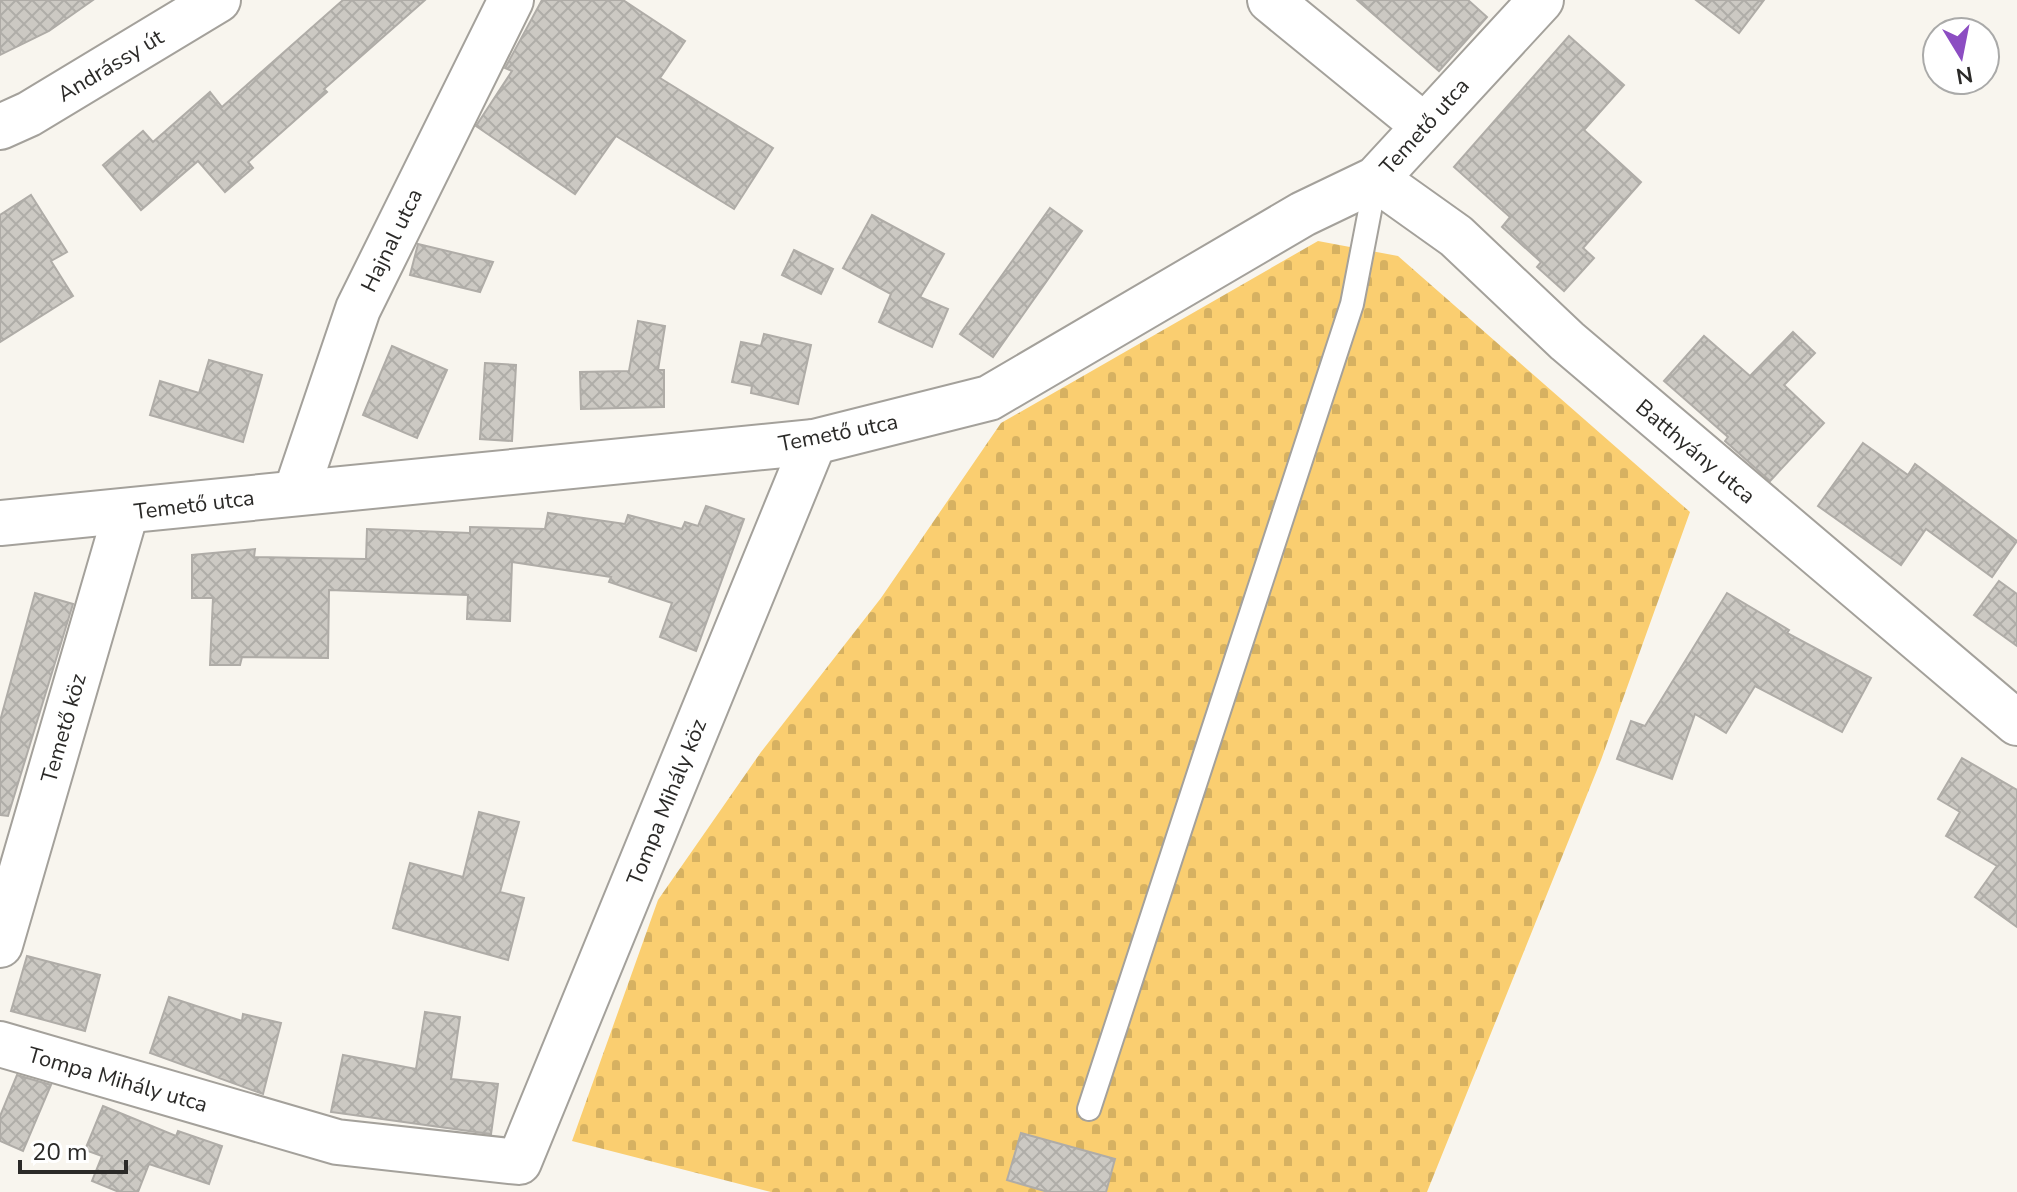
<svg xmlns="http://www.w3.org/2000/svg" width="2017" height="1192" font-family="'Nunito Sans',sans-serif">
<defs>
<pattern id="cemetery-stones" width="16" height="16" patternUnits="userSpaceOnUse" patternTransform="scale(2)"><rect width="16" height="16" fill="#face70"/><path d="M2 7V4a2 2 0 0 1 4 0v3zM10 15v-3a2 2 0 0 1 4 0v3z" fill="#d6b161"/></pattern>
<pattern id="building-cross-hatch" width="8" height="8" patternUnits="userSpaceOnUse" patternTransform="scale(2)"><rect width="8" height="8" fill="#ccc9c3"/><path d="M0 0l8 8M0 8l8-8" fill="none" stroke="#afada8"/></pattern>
</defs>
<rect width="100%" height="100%" fill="#f8f5ee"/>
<polygon fill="url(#cemetery-stones)" points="1318,241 1398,256 1690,512 1601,760 1427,1192 771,1192 572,1141 658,900 761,752 881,598 1001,423"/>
<g fill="url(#building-cross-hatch)" stroke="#afaca7" stroke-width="2">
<polygon points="0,0 93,0 49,31 0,55"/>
<polygon points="343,0 425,0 324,89 327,92 248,162 253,168 225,192 198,161 141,210 103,165 143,131 153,142 210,92 222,107"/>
<polygon points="542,0 623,0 685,41 660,78 773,148 734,209 616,136 575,194 476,126 512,71 505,68"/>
<polygon points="1357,0 1468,0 1487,17 1439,71"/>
<polygon points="1696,0 1764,0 1739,33"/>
<polygon points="1569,36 1624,85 1584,130 1641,182 1583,248 1594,258 1564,291 1537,267 1541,262 1502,227 1510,217 1454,167"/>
<polygon points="31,195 67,252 51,261 73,296 0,342 0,215"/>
<polygon points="1050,208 1082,231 993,357 960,334"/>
<polygon points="872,215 944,254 920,297 948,309 932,347 879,322 891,294 843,268"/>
<polygon points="418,244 493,262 480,292 410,275"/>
<polygon points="794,250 833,269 821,294 782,275"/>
<polygon points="638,321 665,326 658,370 664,370 664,407 581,409 580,372 629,371"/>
<polygon points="1793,332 1815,353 1784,385 1824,423 1770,481 1725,441 1728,437 1664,381 1704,336 1750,376"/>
<polygon points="764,334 811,345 798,404 751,393 752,386 732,382 741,342 761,346"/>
<polygon points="392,346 447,370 417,438 363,415"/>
<polygon points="209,360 262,375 243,442 150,415 160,381 199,393"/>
<polygon points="485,363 516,365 512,441 480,439"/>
<polygon points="1863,443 1908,475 1915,464 2017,541 1992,577 1926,529 1901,565 1818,506"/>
<polygon points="706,506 744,519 696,651 660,637 672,603 609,582 611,577 512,562 510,621 467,619 468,595 329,590 328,658 242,657 240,665 210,665 213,598 192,598 192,555 255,549 254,557 366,559 367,529 470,533 470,527 545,529 548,513 625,524 628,515 682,529 685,522 698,526"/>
<polygon points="1999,581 2017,594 2017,646 1974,615"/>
<polygon points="35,593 73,604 8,816 0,815 0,721"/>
<polygon points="1727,593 1789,630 1787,633 1871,678 1842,732 1755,686 1726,733 1695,714 1672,779 1617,759 1631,721 1645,726"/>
<polygon points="1962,758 2017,790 2017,927 1975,897 1997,866 1946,836 1960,812 1938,799"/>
<polygon points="479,812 519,822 500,892 524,898 508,960 393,928 410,863 463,877"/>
<polygon points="27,956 100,975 85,1031 11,1011"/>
<polygon points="169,997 242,1021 243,1014 281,1023 263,1094 150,1053"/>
<polygon points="425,1012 460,1017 451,1079 498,1084 491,1134 331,1112 343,1055 416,1069"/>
<polygon points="17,1075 51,1085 23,1151 0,1141 0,1116"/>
<polygon points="103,1106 176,1136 178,1131 222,1146 209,1184 149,1164 138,1192 119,1192 92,1181 102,1156 85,1150"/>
<polygon points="1021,1133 1115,1159 1106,1192 1048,1192 1007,1180"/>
</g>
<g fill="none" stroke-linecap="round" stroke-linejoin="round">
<g stroke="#a4a19b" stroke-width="26">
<polyline id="service" points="1089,1109 1352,304 1376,179"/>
</g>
<g stroke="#a4a19b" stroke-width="48">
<g id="minor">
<polyline points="1270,0 1423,125"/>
<polyline points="1376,179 1456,236 1567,341 2017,723"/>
<polyline points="296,492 358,309 511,0"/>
<polyline points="0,523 814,442 989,398 1303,214 1376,179 1541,0"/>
<polyline points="0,945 126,512"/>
<polyline points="0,1044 337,1142 519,1162 814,442"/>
</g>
</g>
<g stroke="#a4a19b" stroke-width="48">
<polyline id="secondary" points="0,127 29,114 218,0"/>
</g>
<use href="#service" stroke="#fff" stroke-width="22"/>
<use href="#minor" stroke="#fff" stroke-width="44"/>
<use href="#secondary" stroke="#fff" stroke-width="44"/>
</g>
<g text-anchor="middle" stroke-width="7" stroke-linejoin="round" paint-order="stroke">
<g font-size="22" fill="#2b2a28" stroke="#fff">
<text transform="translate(110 65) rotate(-31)" y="8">Andrássy út</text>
<text transform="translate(1424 126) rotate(-48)" y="8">Temető utca</text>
<text transform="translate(391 240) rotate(-64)" y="8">Hajnal utca</text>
<text transform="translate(838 432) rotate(-11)" y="8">Temető utca</text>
<text transform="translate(1696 451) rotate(40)" y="8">Batthyány utca</text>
<text transform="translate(194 504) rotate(-7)" y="8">Temető utca</text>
<text transform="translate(63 728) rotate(-74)" y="8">Temető köz</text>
<text transform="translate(666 802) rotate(-68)" y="8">Tompa Mihály köz</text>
<text transform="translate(118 1079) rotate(16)" y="8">Tompa Mihály utca</text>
</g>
</g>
<g transform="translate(1961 56) rotate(170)"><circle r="38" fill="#ffffff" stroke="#aaaaa9" stroke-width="2"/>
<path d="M0-6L14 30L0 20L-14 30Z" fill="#8c4dc2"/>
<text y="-12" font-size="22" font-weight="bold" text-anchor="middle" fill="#2b2a28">N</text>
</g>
<path d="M20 1160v12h106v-12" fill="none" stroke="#2b2a28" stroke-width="4"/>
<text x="32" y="1160" font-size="24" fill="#2b2a28" stroke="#ffffff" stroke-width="6" paint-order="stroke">20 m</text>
</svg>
